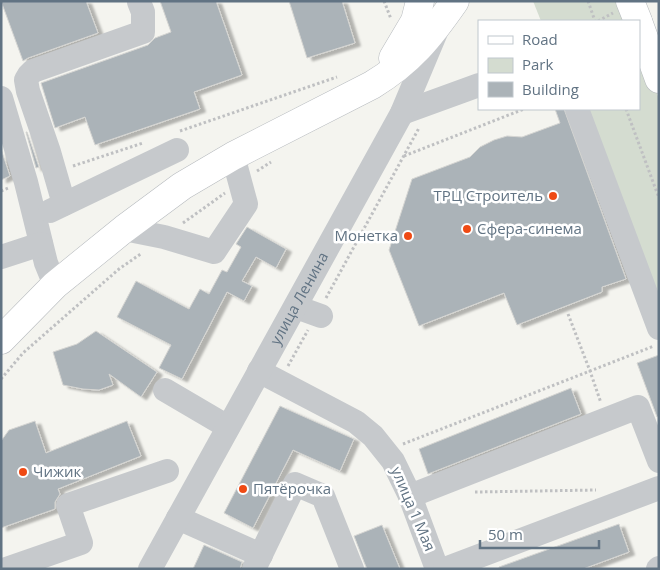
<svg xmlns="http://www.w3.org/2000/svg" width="660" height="570" font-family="'Open Sans',sans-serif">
<defs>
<filter id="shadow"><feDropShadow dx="5.5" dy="3" stdDeviation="1" flood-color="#0004"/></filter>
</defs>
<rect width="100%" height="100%" fill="#f4f4ef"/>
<g fill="#d4dcd0">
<polygon points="533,1 623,1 631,21 541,21"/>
<polygon points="639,44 659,99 659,331 572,109 639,109"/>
</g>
<g fill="#abb3b8" stroke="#d5d5d2" filter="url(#shadow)">
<polygon points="1,1 86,1 98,33 28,58 23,61"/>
<polygon points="160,1 216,1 242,75 194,92 200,109 95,145 85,117 55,128 41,83 148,45 155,38 171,32"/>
<polygon points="289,1 342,1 355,43 307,58"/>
<polygon points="555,109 564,109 626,279 602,287 602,292 517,325 504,293 419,326 389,250 412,179 470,157 480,147 494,140 507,136 522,137 560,123"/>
<polygon points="26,132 27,132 39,167 36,168"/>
<polygon points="1,149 10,176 1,180"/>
<polygon points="247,227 286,249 276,268 256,257 242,281 252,286 244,301 227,292 182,379 159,368 171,345 117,317 136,281 189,309 200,289 209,294 222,270 227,272 241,247 236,244"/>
<polygon points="96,331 157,372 141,397 109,374 113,385 99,390 83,389 63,385 53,352 77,344"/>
<polygon points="659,355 659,416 657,417 637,363"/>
<polygon points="571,388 581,414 428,474 419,449"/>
<polygon points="280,406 354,439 340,471 293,450 253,528 224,513"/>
<polygon points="35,421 46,453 127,421 141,456 58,489 60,494 55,502 55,509 1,528 1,441 9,430"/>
<polygon points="619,524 629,552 583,569 499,569 499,567"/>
<polygon points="382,525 400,569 367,569 364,562 354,536"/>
<polygon points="204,545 242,562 240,569 193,569"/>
</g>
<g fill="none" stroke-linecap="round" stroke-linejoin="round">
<g stroke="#b6babe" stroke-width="29">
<g id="major">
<polyline points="630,1 638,21"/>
<polyline points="639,24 659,79"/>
<polyline points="393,58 415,21 420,1"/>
<path d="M1,340L55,285L124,229L182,186L233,156L372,85C410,62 430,37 455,1"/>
</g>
</g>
<g stroke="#bfc0c2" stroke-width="3" stroke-dasharray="2.5 2.5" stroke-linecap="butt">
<polyline points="384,1 391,19"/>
<polyline points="588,1 595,21"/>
<polyline points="598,21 613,13"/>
<polyline points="626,109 659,198"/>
<polyline points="180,131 337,77"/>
<polyline points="404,156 524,109"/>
<polyline points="73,166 143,143"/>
<polyline points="257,171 271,162"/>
<polyline points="1,191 8,188"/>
<polyline points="183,223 225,193"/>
<polyline points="326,298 419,128"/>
<polyline points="568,314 590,371 601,403"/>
<polyline points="288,366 308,330"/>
<polyline points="1,379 23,353 119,269 142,253"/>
<polyline points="403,444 654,346"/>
<polyline points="475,492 596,490"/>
</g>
<g stroke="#c6c9cc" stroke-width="24">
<polyline points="1,98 26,182 46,263 55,285"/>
<polyline points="577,109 659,328"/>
<polyline points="402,113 479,85"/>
<polyline points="64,204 49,152 28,91 26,80 29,75 33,71 143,32 143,12 139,2"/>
<polyline points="50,211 177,150"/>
<polyline points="124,229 164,237 214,252 246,204 233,156"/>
<polyline points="1,257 41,244"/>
<polyline points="296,307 321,316"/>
<polyline points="259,371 356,422 373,436 393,461 410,496 437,569"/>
<polyline points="165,390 228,427"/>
<polyline points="410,496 638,407 659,461"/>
<polyline points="178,518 261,555"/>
<polyline points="6,569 81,543 68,505 167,471"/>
<path id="s1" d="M150,569L402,113L436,32"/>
<polyline points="254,569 295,484 323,496 352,569"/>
<polyline points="445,569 659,488"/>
<polyline points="658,569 659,568"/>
</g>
<use href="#major" stroke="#fff" stroke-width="28"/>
</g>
<g fill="#ef4a14" stroke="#fff" stroke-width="2">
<circle cx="553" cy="196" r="5"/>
<circle cx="467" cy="229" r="5"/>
<circle cx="408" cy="236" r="5"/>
<circle cx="23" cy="472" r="5"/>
<circle cx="243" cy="489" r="5"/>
</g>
<g text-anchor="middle" stroke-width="5" stroke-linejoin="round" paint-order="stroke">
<g font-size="15" fill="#617383" stroke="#fff" text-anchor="start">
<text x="543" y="201" text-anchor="end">ТРЦ Строитель</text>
<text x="477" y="234">Сфера-синема</text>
<text x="398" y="241" text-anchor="end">Монетка</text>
<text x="33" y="477">Чижик</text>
<text x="253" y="494">Пятёрочка</text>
</g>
<g font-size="15" fill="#617383" stroke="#fff">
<text dy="5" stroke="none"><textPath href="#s1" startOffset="309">улица Ленина</textPath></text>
<text transform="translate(413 509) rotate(67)" y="5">улица 1 Мая</text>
</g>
</g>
<rect width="660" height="570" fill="none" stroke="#617383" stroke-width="5"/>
<rect x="478" y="20" width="162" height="90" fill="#ffffff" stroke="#c0c7cd"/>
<rect x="488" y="36" width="25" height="8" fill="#ffffff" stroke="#c0c7cd"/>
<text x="522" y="45" font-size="15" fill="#617383">Road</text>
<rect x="488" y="58" width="25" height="15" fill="#d4dcd0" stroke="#c0c7cd"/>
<text x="522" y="70" font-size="15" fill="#617383">Park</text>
<rect x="488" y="82" width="25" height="15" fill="#abb3b8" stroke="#c0c7cd"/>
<text x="522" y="95" font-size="15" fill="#617383">Building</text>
<path d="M480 540v8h119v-8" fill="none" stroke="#617383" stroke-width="2.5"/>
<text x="488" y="540" font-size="15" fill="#617383" stroke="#ffffff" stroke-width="4" paint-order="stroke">50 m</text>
</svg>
